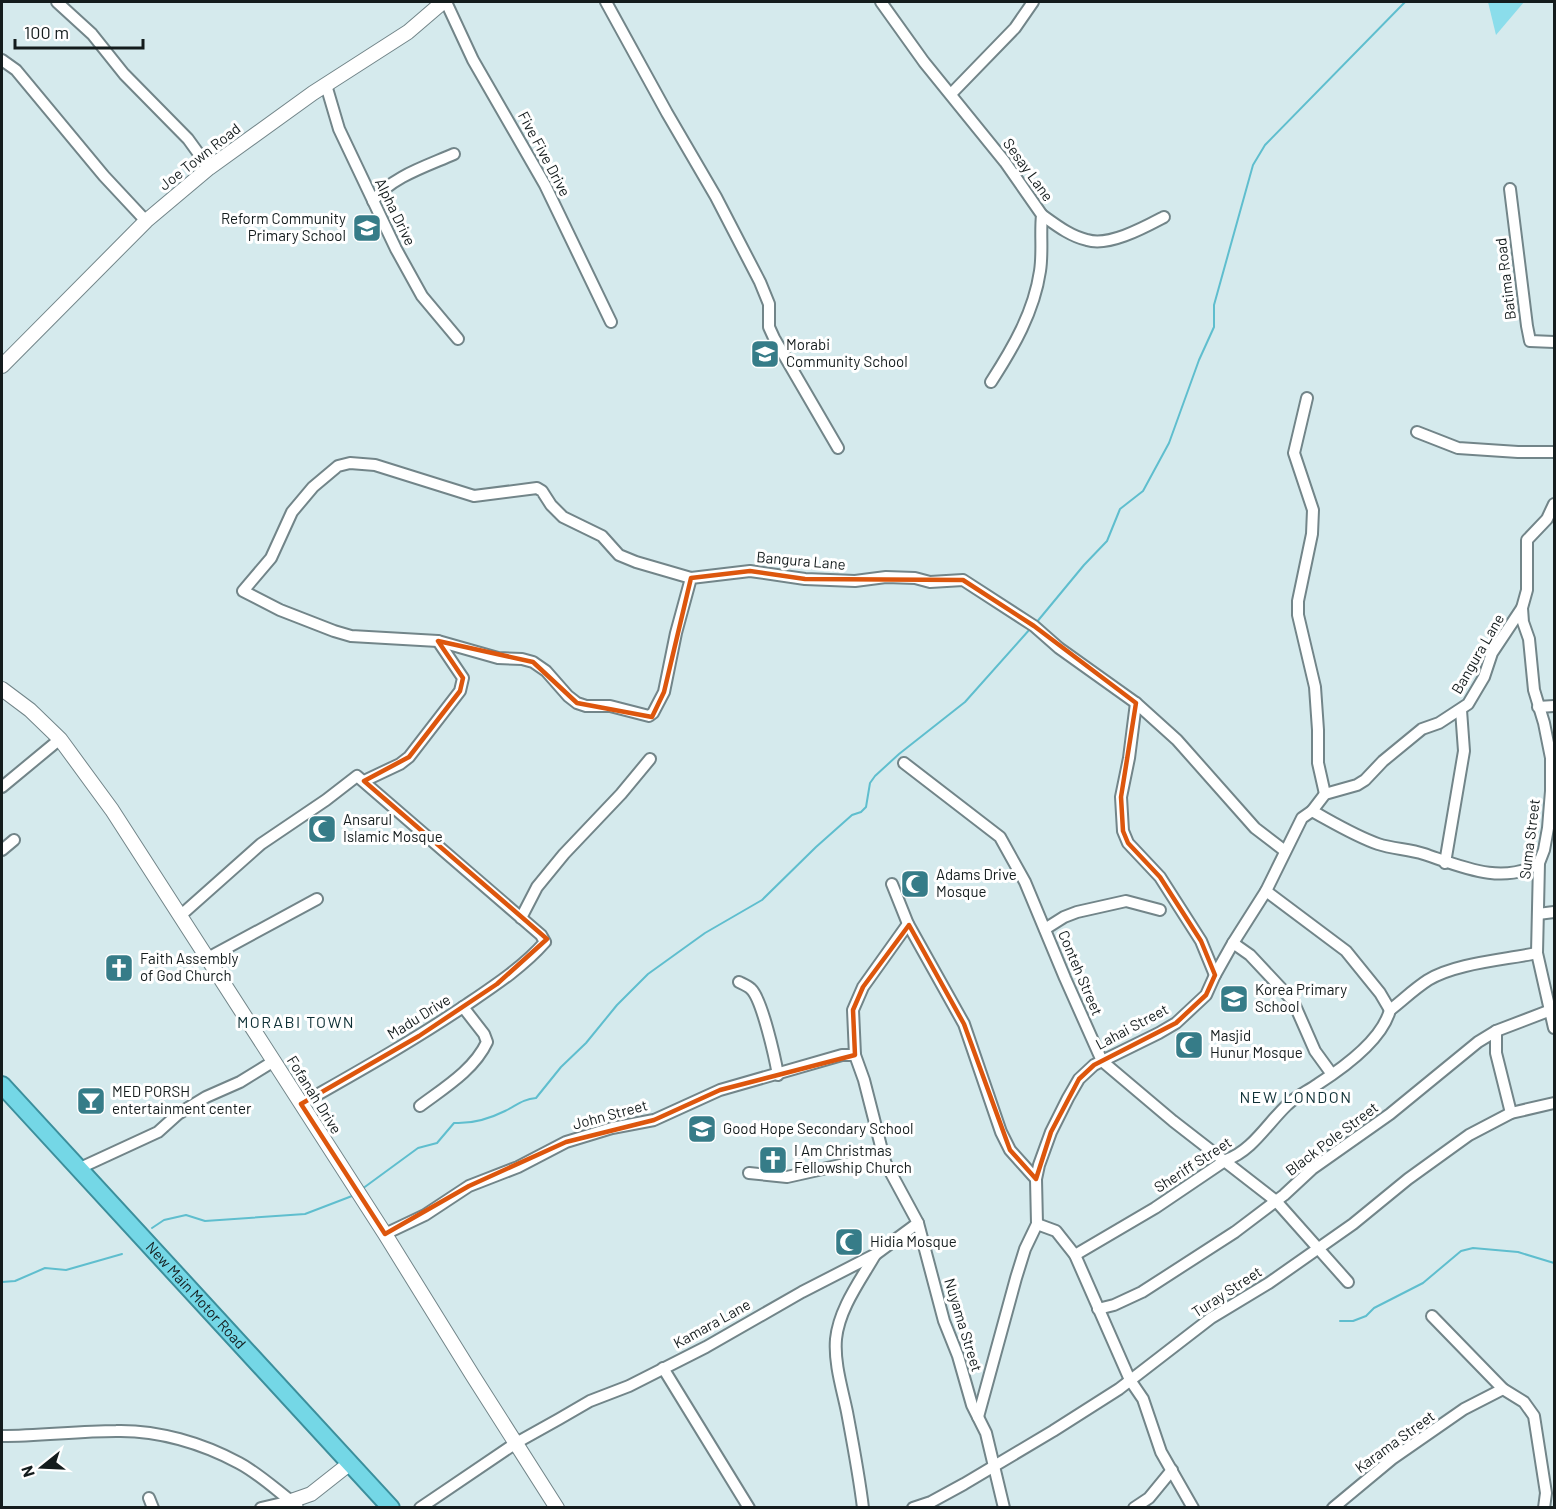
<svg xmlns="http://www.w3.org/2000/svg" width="1556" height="1509" font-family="Barlow,sans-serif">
<rect width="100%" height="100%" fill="#d5eaed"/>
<polygon fill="#8bddeb" points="1488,2 1524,2 1496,35"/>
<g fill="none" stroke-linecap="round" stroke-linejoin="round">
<g stroke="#5fbece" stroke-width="2">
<polyline points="1036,623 1084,565 1107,541 1120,509 1143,491 1169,443 1199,360 1214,327 1214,305 1253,165 1265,145 1405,2"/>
<path d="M362,1189L418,1148L437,1143L454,1123C472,1124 489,1119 505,1111C517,1105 523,1099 536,1098L561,1067L586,1043L617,1005L648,974L705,933L762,900L816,847L852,815L861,812L866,807L870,783L875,776L899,754L965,702L1030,629"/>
<polyline points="152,1228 164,1220 186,1215 205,1221 305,1214 352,1196"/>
<polyline points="2,1282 15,1281 45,1268 66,1270 122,1254"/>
<polyline points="1340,1321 1353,1321 1366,1316 1374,1308 1423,1283 1461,1251 1473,1248 1518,1252 1554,1263"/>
</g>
<g stroke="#728589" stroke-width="14">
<g id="minor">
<polyline points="57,2 92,34 124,74 188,139 209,168"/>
<polyline points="446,2 473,60 545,185 611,322"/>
<polyline points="606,2 667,113 716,197 760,282 769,304 769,327 774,338 838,448"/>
<path d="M881,2L924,62L1005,162L1042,215C1040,233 1043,252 1040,271C1034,312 1013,348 991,382"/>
<polyline points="2,60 16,70 104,176 146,221"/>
<polyline points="326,85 339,129 396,249 422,296 458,339"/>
<polyline points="951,94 1015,28 1033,2"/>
<polyline points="1510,189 1527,326 1530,341 1554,342"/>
<path d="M373,201C391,177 427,166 454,154"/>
<path d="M1042,215C1056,225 1070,236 1087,240C1109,247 1145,227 1164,217"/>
<polyline points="1307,398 1294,453 1313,510 1312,534 1298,601 1298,615 1315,687 1318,730 1318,763 1325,794"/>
<polyline points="1417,432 1458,448 1518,452 1554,452"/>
<polyline points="1554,504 1547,519 1527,540 1527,590 1522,608 1523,622 1529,639 1534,690 1544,723 1551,758 1551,791 1548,828 1544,850 1539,863 1537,953 1554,1028"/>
<polyline points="691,578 676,633 664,692 653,713 649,716 610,706 586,706 577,703 568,696 546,671 533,662 522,659 498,658 438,641 351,636 334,631 280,610 243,591 271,558 292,512 313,487 338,466 350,463 375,465 474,496 537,488 542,491 551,505 563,517 602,536 619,555 636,562 691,578 750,571 805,579 855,581 886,577 915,578 930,582 963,580 1034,626 1059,648 1136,703 1177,740 1255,828 1285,851"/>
<polyline points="1136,703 1129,758 1121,797 1123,831 1128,843 1160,877 1201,941 1215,975"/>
<polyline points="1538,707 1554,706"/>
<polyline points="904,763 1000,837 1025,882 1065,978 1102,1061 1173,1121 1276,1201 1348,1282"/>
<polyline points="364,781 400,764 409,757 460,691 463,678 438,641"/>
<polyline points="2,787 60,739"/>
<polyline points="1312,811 1325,794 1357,785 1365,780 1383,761 1422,729 1439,723 1468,704 1484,677 1492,653 1522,608"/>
<polyline points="2,850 14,840"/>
<polyline points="1445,863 1464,751 1461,710"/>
<polyline points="892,884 908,924 964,1024 1001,1132 1010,1150 1036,1179"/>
<polyline points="1266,891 1346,951 1380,993 1390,1010"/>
<polyline points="1538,914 1554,912"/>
<path d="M180,916L261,844L326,800L357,776L541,935L545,942C523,967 494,986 466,1005C413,1041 357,1072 301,1104"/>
<polyline points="521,918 537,887 564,854 621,794 650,759"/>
<polyline points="908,924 863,987 853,1010 855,1055 864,1080 885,1162 918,1223 944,1321 958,1356 972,1405 986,1433 1004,1508"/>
<polyline points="1045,929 1064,917 1077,912 1126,901 1160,910"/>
<polyline points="1233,943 1250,955 1293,1001 1315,1051 1331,1073"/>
<polyline points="208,958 317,899"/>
<path d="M739,982C743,984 748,986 751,989C762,999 775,1058 778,1075"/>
<path d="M1390,1010C1403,1000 1414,989 1428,980C1456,963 1504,960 1537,953"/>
<polyline points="1496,1031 1496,1053 1511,1113"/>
<path d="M420,1106C444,1088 474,1070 487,1042L484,1034L463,1007"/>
<polyline points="80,1168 158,1132 178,1114 206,1097 240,1082 274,1061"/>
<polyline points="749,1173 787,1177 845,1164 873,1160 885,1162"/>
<polyline points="1037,1224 1056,1231 1075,1255 1130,1380 1143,1399 1161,1452 1193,1508"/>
<polyline points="385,1234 425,1215 469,1186 518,1167 566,1142 612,1128 654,1120 720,1090 842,1055 855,1055"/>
<path d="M1075,1255L1155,1208L1226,1160C1252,1151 1267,1124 1287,1105C1295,1097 1308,1091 1318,1084C1343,1068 1382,1040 1390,1010"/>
<polyline points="1098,1309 1114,1305 1142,1292 1235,1232 1284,1195 1312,1169 1390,1114 1478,1042 1496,1031 1551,1010"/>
<polyline points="1432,1316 1503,1389 1524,1402 1534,1416 1546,1493 1544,1508"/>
<polyline points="663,1368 749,1508"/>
<path d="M978,1417L1016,1278L1025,1249L1037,1224L1036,1179L1039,1165L1051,1132L1068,1098L1079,1079L1094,1065L1159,1033L1176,1023L1206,995L1215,975L1233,943L1266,891L1302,818L1312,811C1334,823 1355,836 1378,844C1393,849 1409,849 1424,854C1460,866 1503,886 1539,863"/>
<path d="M2,1436C40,1436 78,1431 116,1431C158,1430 202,1443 239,1463C258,1473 274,1488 291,1501"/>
<polyline points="149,1498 153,1508"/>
<polyline points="261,1508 291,1501"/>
<polyline points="420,1508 516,1443 559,1419 590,1401 629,1386 706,1347 802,1292 876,1254 918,1223"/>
<path d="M863,1508C859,1475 853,1444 847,1412C842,1388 834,1363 836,1339C839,1309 860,1281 875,1255"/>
<polyline points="913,1508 931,1502 964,1484 1053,1431 1119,1389 1211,1318 1269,1283 1353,1224 1408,1179 1469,1135 1511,1113 1554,1103"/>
<polyline points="1134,1508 1149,1498 1172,1470"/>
<polyline points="1333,1508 1392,1459 1464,1409 1503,1389"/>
</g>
</g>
<g stroke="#728589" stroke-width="16">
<g id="tertiary">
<polyline points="2,366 146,221 209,168 313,93 408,32 443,2"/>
<polyline points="2,689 30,710 60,739 112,810 385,1234 473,1376 557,1508"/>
<polyline points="296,1508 291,1501 311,1494 344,1468"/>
</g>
</g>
<g stroke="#3c8f9c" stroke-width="20">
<g id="trunk">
<path id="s1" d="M2,1085L391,1508"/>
</g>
</g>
<use href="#minor" stroke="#fff" stroke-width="10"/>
<use href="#tertiary" stroke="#fff" stroke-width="14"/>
<use href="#trunk" stroke="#74d7e6" stroke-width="16"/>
</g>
<path fill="none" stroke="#dd560d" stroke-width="4.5" stroke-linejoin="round" d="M750,571L805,579L963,580L1034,626L1136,703L1121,797L1123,831L1128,843L1160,877L1201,941L1215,975L1206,995L1176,1023L1094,1065L1079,1079L1051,1132L1036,1179L1010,1150L964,1024L909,925L863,987L853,1010L855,1055L720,1090L654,1120L566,1142L469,1186L385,1234L301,1104L419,1036L497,984L547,939L364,781L409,757L460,691L463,678L438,641L533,662L577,703L652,717L664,692L691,578Z"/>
<defs>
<g id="school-square" transform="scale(1.5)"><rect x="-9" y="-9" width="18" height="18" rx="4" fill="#367c88" stroke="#fff"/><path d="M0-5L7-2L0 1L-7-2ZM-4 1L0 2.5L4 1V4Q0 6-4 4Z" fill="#fff"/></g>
<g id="mosque-square" transform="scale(1.5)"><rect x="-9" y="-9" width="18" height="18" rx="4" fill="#367c88" stroke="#fff"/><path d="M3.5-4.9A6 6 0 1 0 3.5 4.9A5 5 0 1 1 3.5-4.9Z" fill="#fff"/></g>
<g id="church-square" transform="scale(1.5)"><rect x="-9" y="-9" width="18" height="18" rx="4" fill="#367c88" stroke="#fff"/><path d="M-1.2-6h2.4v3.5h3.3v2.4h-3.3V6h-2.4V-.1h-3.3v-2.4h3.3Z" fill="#fff"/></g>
<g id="bar-square" transform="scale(1.5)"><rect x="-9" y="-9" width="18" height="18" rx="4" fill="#367c88" stroke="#fff"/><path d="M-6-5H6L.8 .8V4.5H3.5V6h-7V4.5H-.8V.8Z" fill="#fff"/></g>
</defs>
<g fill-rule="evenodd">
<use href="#school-square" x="367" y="228"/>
<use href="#school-square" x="765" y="354"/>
<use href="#mosque-square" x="322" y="829"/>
<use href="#mosque-square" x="915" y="884"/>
<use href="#church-square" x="119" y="968"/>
<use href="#school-square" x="1234" y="999"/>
<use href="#mosque-square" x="1189" y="1045"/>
<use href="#bar-square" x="91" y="1101"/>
<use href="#school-square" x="702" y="1129"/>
<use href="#church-square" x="773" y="1160"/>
<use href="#mosque-square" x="849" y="1242"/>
</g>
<g text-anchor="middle" stroke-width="6" stroke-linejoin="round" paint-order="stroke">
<g font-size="15" fill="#141c1d" stroke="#fff">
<text transform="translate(544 154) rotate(62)" y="5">Five Five Drive</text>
<text transform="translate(200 157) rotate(-38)" y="5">Joe Town Road</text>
<text transform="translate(1028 170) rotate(54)" y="5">Sesay Lane</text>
<text transform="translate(395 212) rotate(64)" y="5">Alpha Drive</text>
<text transform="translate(1506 279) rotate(-97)" y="5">Batima Road</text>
<text transform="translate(801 561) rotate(5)" y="5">Bangura Lane</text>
<text transform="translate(1478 654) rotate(-60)" y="5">Bangura Lane</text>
<text transform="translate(1530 839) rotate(-83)" y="5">Suma Street</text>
<text transform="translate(1080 973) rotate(67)" y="5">Conteh Street</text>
<text transform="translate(419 1017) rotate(-32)" y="5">Madu Drive</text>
<text transform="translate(1132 1027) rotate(-28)" y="5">Lahai Street</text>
<text transform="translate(314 1095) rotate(58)" y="5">Fofanah Drive</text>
<text transform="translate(610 1115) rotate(-15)" y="5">John Street</text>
<text transform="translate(1332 1139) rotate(-37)" y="5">Black Pole Street</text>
<text transform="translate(1193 1165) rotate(-33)" y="5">Sheriff Street</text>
<text transform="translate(1227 1292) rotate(-33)" y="5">Turay Street</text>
<text dy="5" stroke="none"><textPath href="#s1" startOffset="286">New Main Motor Road</textPath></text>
<text transform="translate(712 1324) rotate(-29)" y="5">Kamara Lane</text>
<text transform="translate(963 1325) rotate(73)" y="5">Nuyama Street</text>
<text transform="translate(1395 1442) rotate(-36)" y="5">Karama Street</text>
</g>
<g font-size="15" fill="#141c1d" stroke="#fff" text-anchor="start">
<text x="346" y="224" text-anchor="end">Reform Community<tspan x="346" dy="17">Primary School</tspan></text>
<text x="786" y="350">Morabi<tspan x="786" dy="17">Community School</tspan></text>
<text x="343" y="825">Ansarul<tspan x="343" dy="17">Islamic Mosque</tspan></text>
<text x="936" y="880">Adams Drive<tspan x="936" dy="17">Mosque</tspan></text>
<text x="140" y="964">Faith Assembly<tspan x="140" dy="17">of God Church</tspan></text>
<text x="1255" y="995">Korea Primary<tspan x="1255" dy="17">School</tspan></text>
<text x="1210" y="1041">Masjid<tspan x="1210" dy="17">Hunur Mosque</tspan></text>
<text x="112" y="1097">MED PORSH<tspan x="112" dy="17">entertainment center</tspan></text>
<text x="723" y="1134">Good Hope Secondary School</text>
<text x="794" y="1156">I Am Christmas<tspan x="794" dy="17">Fellowship Church</tspan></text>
<text x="870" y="1247">Hidia Mosque</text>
</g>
<g font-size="16" letter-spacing="1.5" fill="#0e3036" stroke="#fff">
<text x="296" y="1028">MORABI TOWN</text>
<text x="1296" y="1103">NEW LONDON</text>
</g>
</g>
<rect width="1556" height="1509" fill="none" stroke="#141c1d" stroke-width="6"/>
<g transform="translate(42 1467) rotate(252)" stroke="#ffffff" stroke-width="4.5" paint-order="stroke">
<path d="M0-4.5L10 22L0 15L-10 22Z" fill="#141c1d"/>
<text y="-9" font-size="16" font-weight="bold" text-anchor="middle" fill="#141c1d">N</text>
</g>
<path d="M15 39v9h128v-9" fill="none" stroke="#141c1d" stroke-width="3"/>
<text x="24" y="39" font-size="18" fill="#141c1d" stroke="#ffffff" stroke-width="4.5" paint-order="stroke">100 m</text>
</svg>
